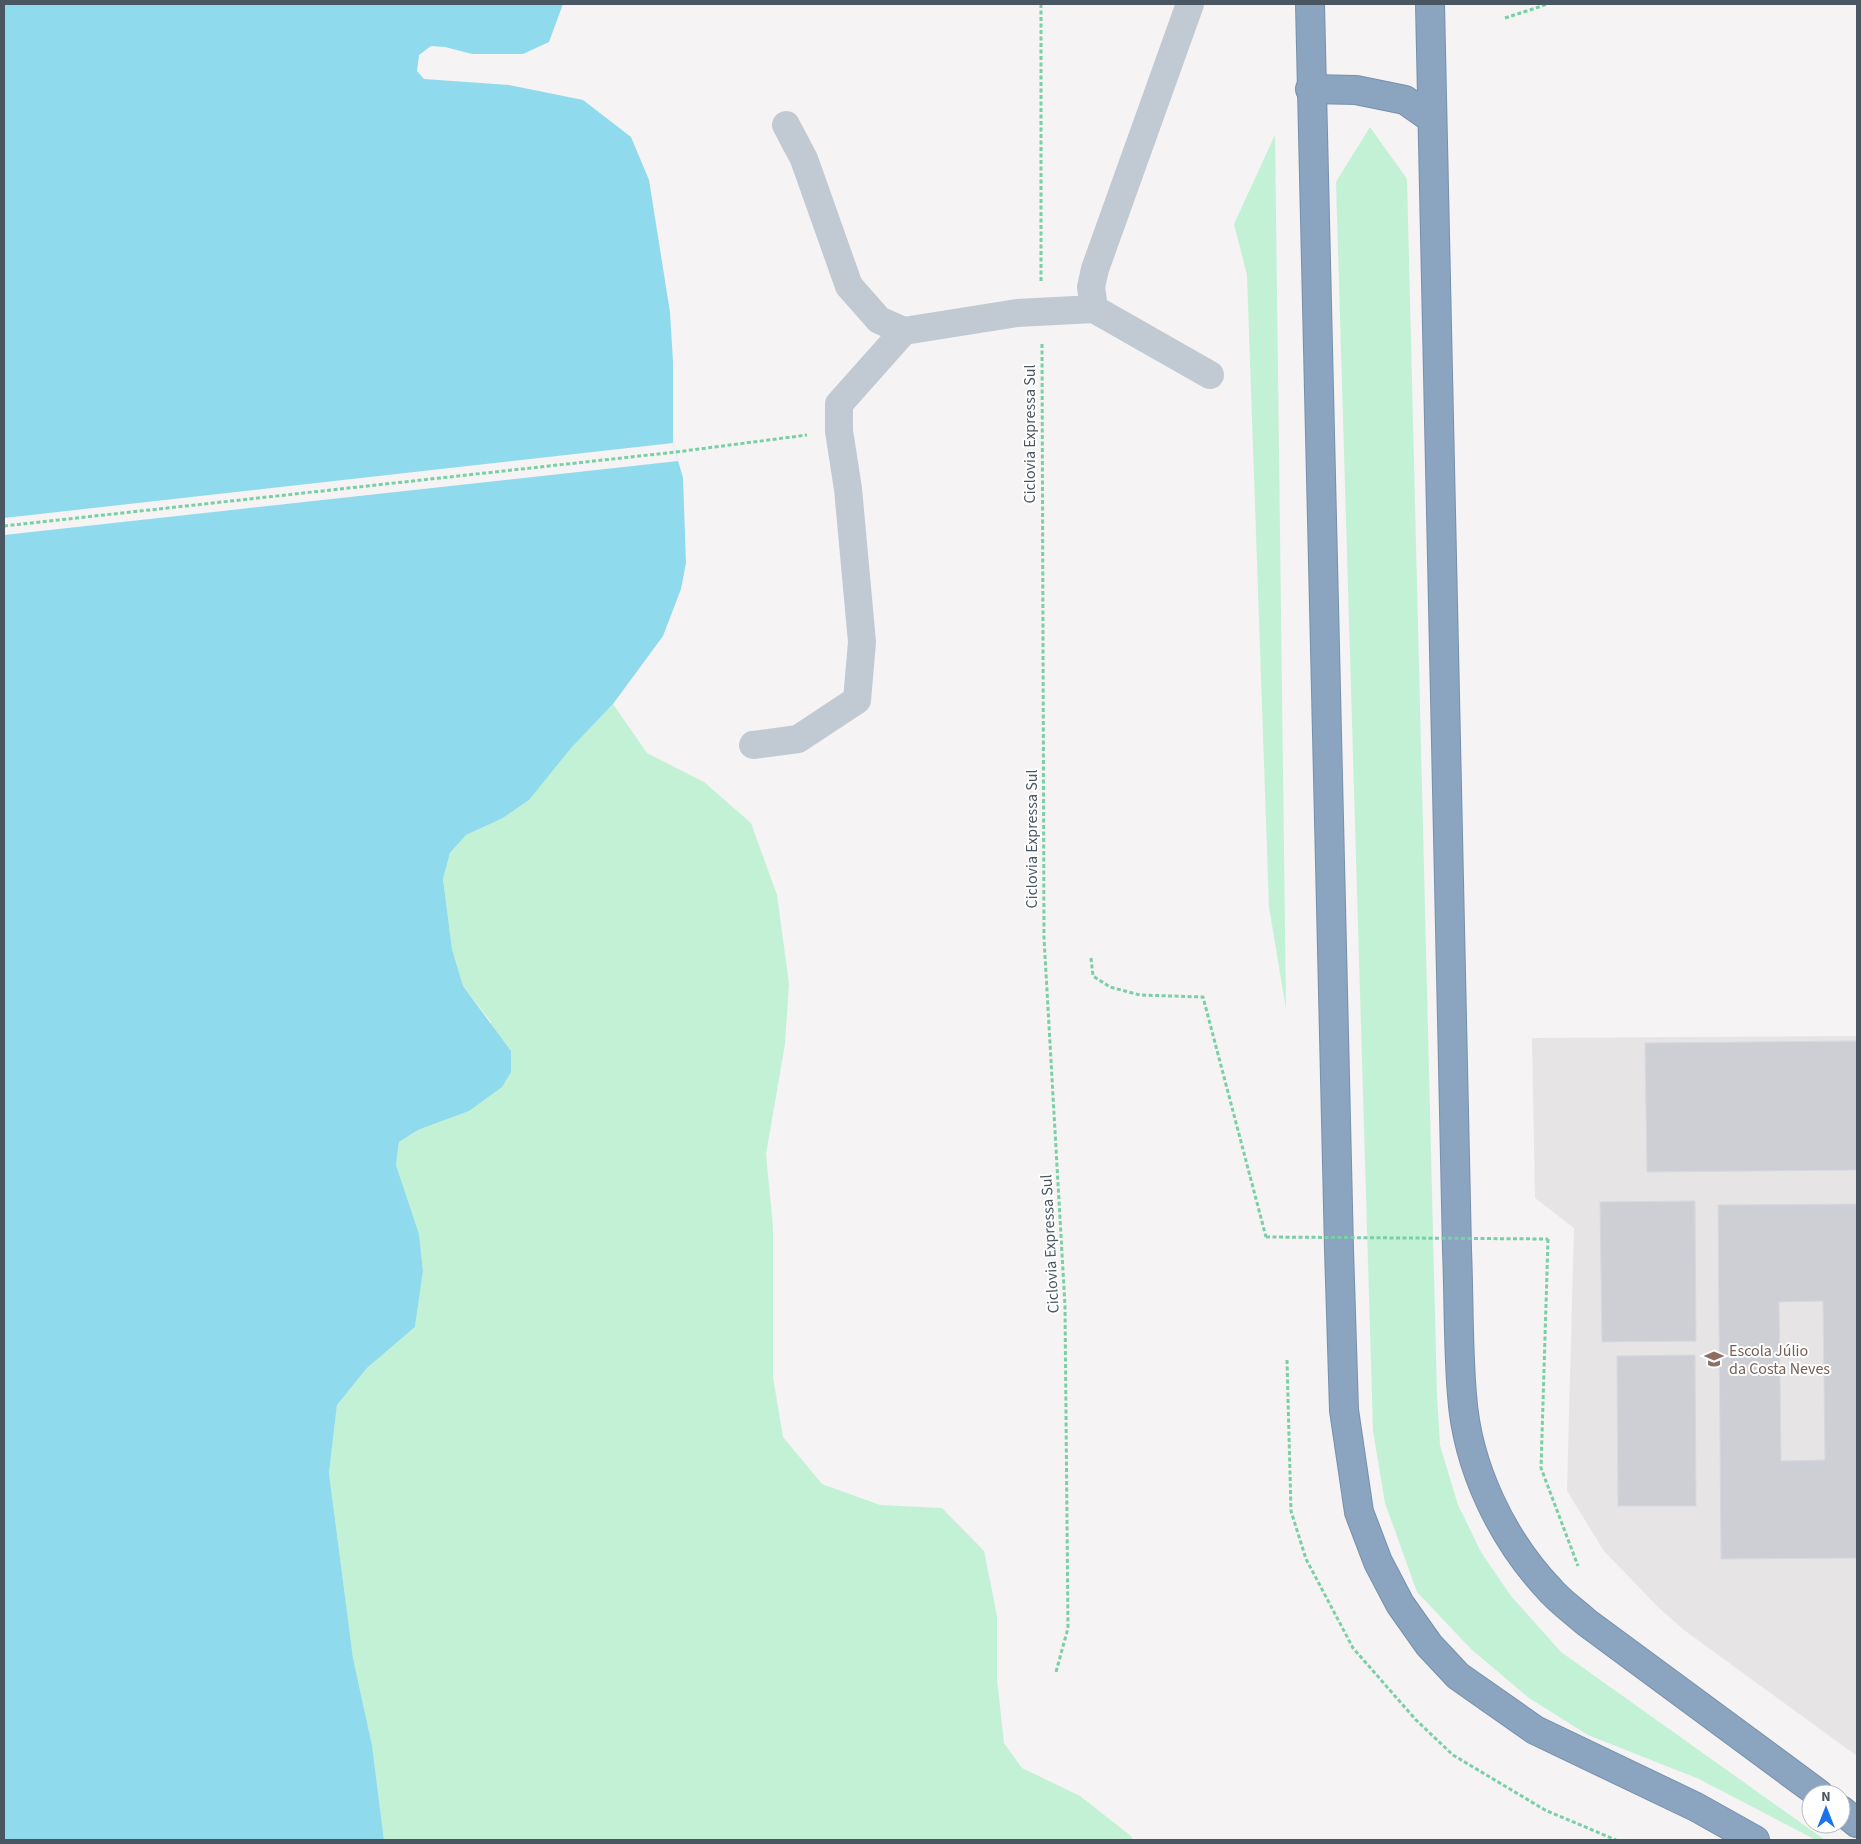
<svg xmlns="http://www.w3.org/2000/svg" width="1861" height="1844" font-family="'Source Sans 3',sans-serif">
<rect width="100%" height="100%" fill="#f5f3f3"/>
<polygon fill="#e6e4e5" points="1857,1036 1857,1756 1684,1630 1659,1608 1604,1551 1567,1491 1574,1228 1535,1198 1532,1038"/>
<g fill="#c3f1d5">
<polygon points="1370,127 1407,179 1437,1396 1440,1445 1458,1505 1481,1552 1511,1596 1561,1652 1825,1840 1816,1840 1699,1779 1588,1735 1529,1698 1471,1649 1417,1592 1385,1503 1373,1431 1336,182"/>
<polygon points="1275,135 1286,1009 1269,907 1247,275 1234,224"/>
<polygon points="613,704 647,753 704,782 751,823 777,895 789,984 785,1044 766,1154 773,1227 773,1377 783,1437 822,1484 880,1505 942,1508 984,1551 997,1616 997,1679 1004,1743 1022,1768 1080,1796 1131,1836 1133,1840 384,1840 372,1745 353,1658 329,1473 337,1405 367,1368 415,1327 423,1271 419,1234 396,1165 399,1142 418,1130 469,1111 491,1022 463,986 452,949 443,879 450,853 466,835 501,819"/>
</g>
<polygon fill="#90daee" points="4,4 563,4 549,42 523,54 472,54 445,47 431,46 419,55 417,71 424,79 509,85 583,100 631,137 649,180 670,312 673,362 673,443 683,478 686,563 681,589 663,636 613,704 571,748 529,800 501,819 466,835 450,853 443,879 452,949 463,986 511,1051 511,1072 502,1087 469,1111 418,1130 399,1142 396,1165 419,1234 423,1271 415,1327 367,1368 337,1405 329,1473 353,1658 372,1745 384,1840 4,1840"/>
<polygon fill="#f5f3f3" points="673,443 678,461 4,535 4,518"/>
<g fill="#cdcfd5" stroke="#d7d9de" fill-rule="evenodd">
<polygon points="1857,1041 1857,1170 1647,1172 1645,1043"/>
<polygon points="1695,1201 1696,1341 1602,1342 1600,1202"/>
<path d="M1857,1204V1558L1721,1559L1718,1205ZM1823,1301L1825,1460L1781,1461L1779,1302Z"/>
<polygon points="1695,1355 1696,1506 1618,1506 1617,1356"/>
</g>
<g fill="none" stroke-linecap="round" stroke-linejoin="round">
<g stroke="#7690ad" stroke-width="30">
<g id="highway">
<polyline points="1310,4 1339,1249 1344,1410 1359,1512 1378,1562 1400,1604 1429,1645 1458,1676 1535,1730 1696,1807 1755,1840"/>
<path d="M1430,4L1457,1250C1459,1298 1458,1347 1462,1395C1467,1467 1502,1540 1552,1592C1562,1603 1575,1612 1586,1622L1819,1794"/>
<polyline points="1310,89 1356,90 1405,100 1432,119"/>
<polyline points="1841,1810 1857,1823"/>
</g>
</g>
<g stroke="#7ad0a6" stroke-width="3" stroke-dasharray="4 2.5" stroke-linecap="butt">
<polyline points="1041,4 1041,281"/>
<polyline points="1505,18 1548,4"/>
<polyline points="1042,344 1044,938 1065,1306 1068,1628 1056,1672"/>
<polyline points="4,526 676,452 807,435"/>
<polyline points="1091,958 1093,976 1110,987 1140,995 1203,997 1266,1237"/>
<polyline points="1548,1239 1541,1468 1578,1566"/>
<polyline points="1287,1360 1291,1511 1306,1559 1353,1648 1416,1720 1453,1755 1545,1810 1616,1840"/>
</g>
<g stroke="#c1cad2" stroke-width="28">
<polyline points="786,125 804,159 849,286 879,320 904,331"/>
<polyline points="1094,309 1091,287 1095,269 1190,4"/>
<polyline points="753,745 798,739 857,700 862,642 848,489 839,431 839,404 904,331 1017,313 1094,309 1210,375"/>
</g>
<use href="#highway" stroke="#8ba5c1" stroke-width="28"/>
<polyline stroke="#7ad0a6" stroke-width="3" stroke-dasharray="4 2.5" stroke-linecap="butt" points="1266,1237 1548,1239"/>
</g>
<defs>
<g id="school-bare" transform="scale(1.5)"><path d="M0-5L7-2L0 1L-7-2ZM-4 1L0 2.5L4 1V4Q0 6-4 4Z" fill="#8d6e63" stroke="#fff" stroke-width="2.5" paint-order="stroke"/></g>
</defs>
<g fill-rule="evenodd">
<use href="#school-bare" x="1714" y="1359"/>
</g>
<g text-anchor="middle" stroke-width="4" stroke-linejoin="round" paint-order="stroke">
<g font-size="16" fill="#4a5661" stroke="#fff">
<text transform="translate(1029 434) rotate(-90)" y="6">Ciclovia Expressa Sul</text>
<text transform="translate(1031 839) rotate(-90)" y="6">Ciclovia Expressa Sul</text>
<text transform="translate(1049 1244) rotate(-93)" y="6">Ciclovia Expressa Sul</text>
</g>
<g font-size="16" fill="#785e54" stroke="#fff" text-anchor="start">
<text x="1729" y="1356">Escola Júlio<tspan x="1729" dy="18">da Costa Neves</tspan></text>
</g>
</g>
<rect width="1861" height="1844" fill="none" stroke="#4a5661" stroke-width="10"/>
<g transform="translate(1826 1809)"><circle r="24" fill="#ffffff" stroke="#b7bbc0"/>
<path d="M0-4L9 19L0 12L-9 19Z" fill="#1a73e8"/>
<text y="-8" font-size="14" font-weight="bold" text-anchor="middle" fill="#4a5661">N</text>
</g>
</svg>
